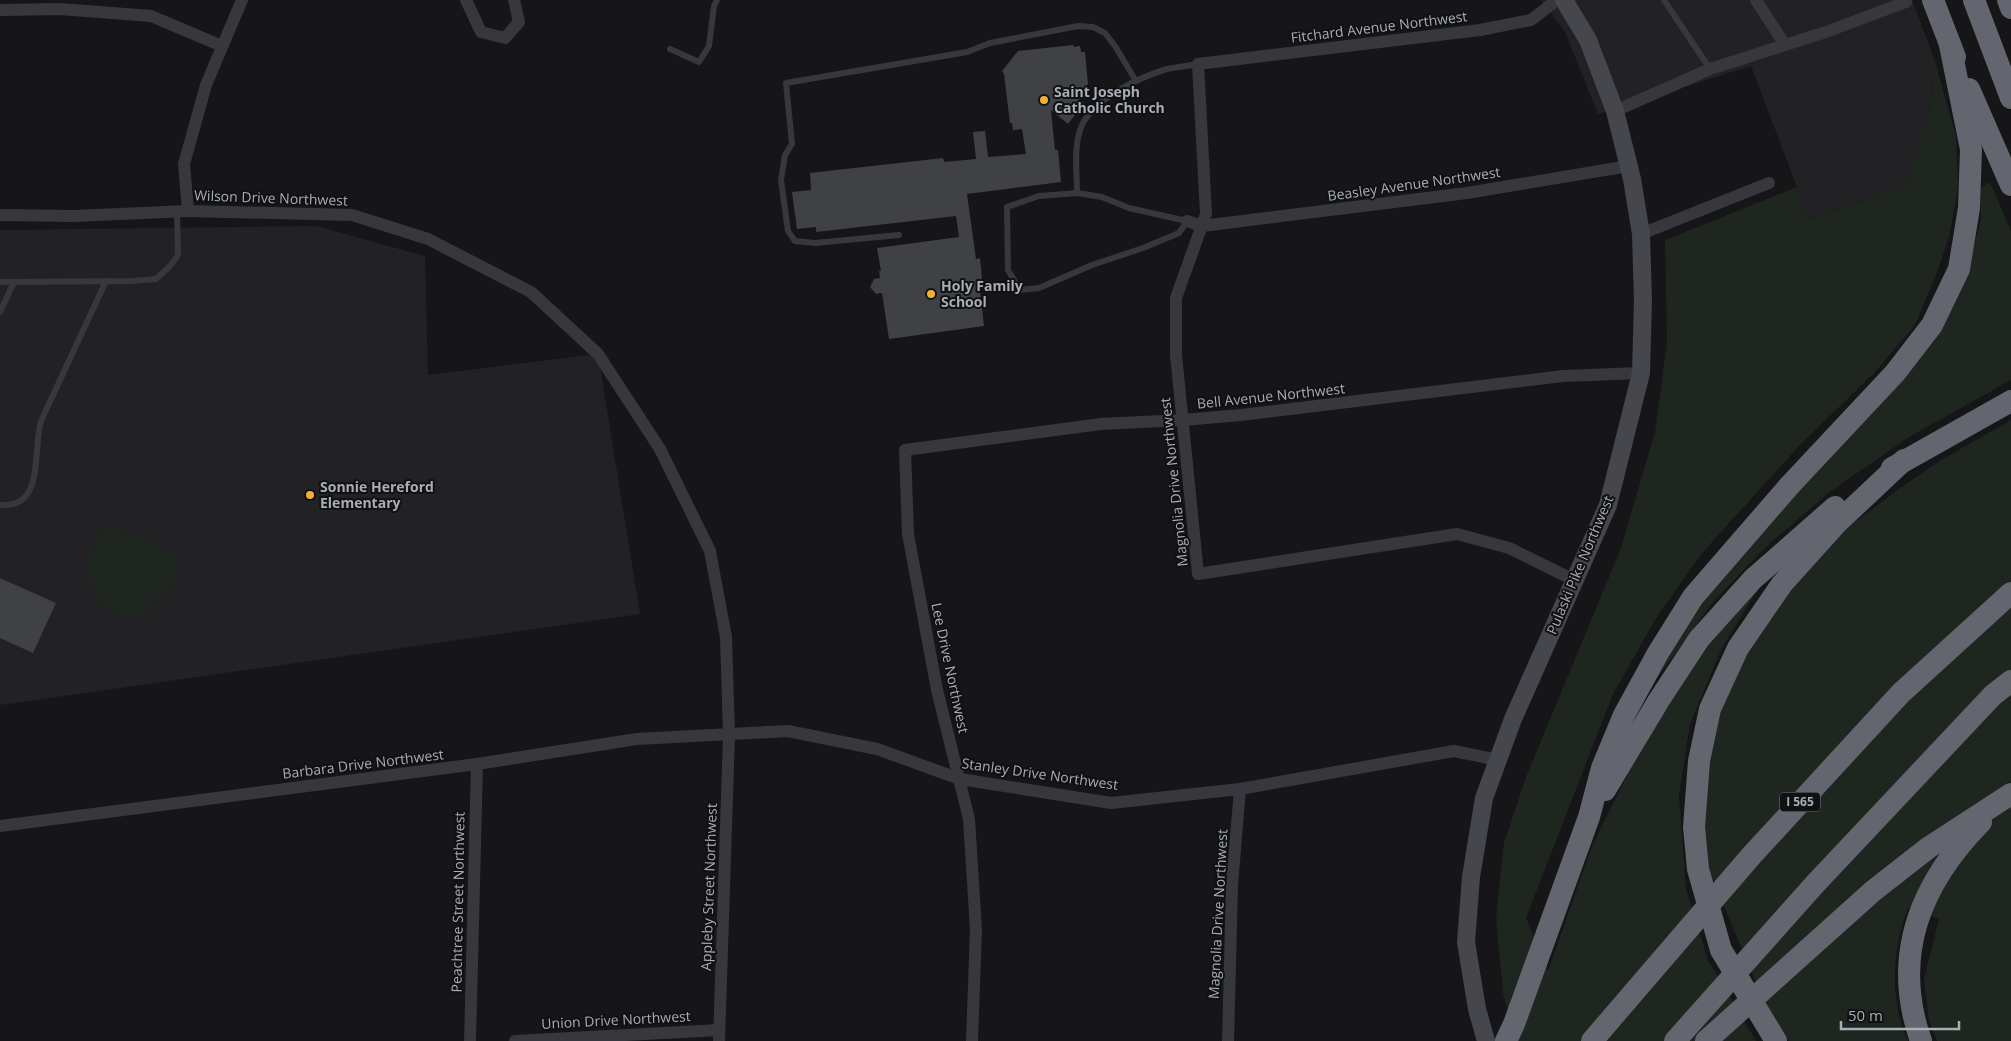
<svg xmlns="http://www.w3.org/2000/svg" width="2011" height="1041" font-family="'Open Sans',sans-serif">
<rect width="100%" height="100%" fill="#161618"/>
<g fill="#222225">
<polygon points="1541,0 1912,0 1934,58 1932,99 1908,184 1806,221 1797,187 1751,66 1598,114 1565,32"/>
<polygon points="316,226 425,256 428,375 598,354 640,614 0,705 0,230"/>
</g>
<g fill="#1e261f">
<polygon points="1934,58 1956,136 1958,188 1949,237 1936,275 1915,325 1875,372 1799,446 1701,554 1655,620 1613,694 1526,918 1548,971 1592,846 1682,665 1758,589 1722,648 1690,724 1679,795 1686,889 1708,960 1756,1041 1516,1041 1503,993 1496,918 1504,843 1526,777 1621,548 1655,432 1667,342 1665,240 1797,187 1807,221 1907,184 1932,99"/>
<polygon points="1990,182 2011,231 2011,380 1909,437 1831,491 1767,546 1713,602 1640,701 1676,636 1967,271 1981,220 1981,188"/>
<path d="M2011,420V1041H1937L1929,1020L1924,979L1939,919L1908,908C1892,949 1889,1000 1908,1041H1789L1771,1019L1707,865L1703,822L1708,761L1721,710L1738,664L1801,572L1851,525L1903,486L1941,460Z"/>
<path d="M116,528L147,539L175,555C176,569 175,585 167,597L156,596L151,601L145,616C132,616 120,615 108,608C87,594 81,545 105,530C107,528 112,528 116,528Z"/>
</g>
<g fill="#404145">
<polygon points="1073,45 1074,47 1080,46 1081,52 1085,52 1088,84 1077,98 1084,103 1068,124 1051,110 1055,150 1058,150 1061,182 967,194 976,259 980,258 983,289 980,290 984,326 889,339 882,293 876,294 870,287 874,279 880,278 879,271 881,271 877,248 959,237 956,216 816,232 816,227 797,229 792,192 811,190 810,173 943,158 944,162 976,159 973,132 985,131 988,157 1026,154 1022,129 1013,130 1012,123 1010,123 1004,74 1002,71 1018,51"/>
<polygon points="0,578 56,603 33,653 0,638"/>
</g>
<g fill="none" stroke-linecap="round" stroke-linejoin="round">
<g stroke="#37383d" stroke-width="6">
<polyline points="1664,0 1710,69"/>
<polyline points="670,49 699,62 709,46 714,6 717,0"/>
<polygon points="1077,193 1102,197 1129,208 1187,221 1179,233 1143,248 1092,265 1039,288 1020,290 1008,270 1007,207 1039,196"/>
<path d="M1077,193C1077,172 1073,145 1082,125C1095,98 1140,77 1167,69C1177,67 1188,66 1198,64"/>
<polyline points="899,235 815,243 795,241 788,231 781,180 785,155 792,144 786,83 967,52 990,43 1078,26 1093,27 1105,33 1115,46 1136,81"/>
<polyline points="0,282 132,281 156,279 170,266 178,255 177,211"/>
<polyline points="0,312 14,282"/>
<path d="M0,505C46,508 32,451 41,421L106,281"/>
</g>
<g stroke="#37383d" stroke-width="12">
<polyline points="466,0 481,32 505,38 519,22 514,0"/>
<polyline points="1557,0 1531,20 1480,30 1198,64 1206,214 1176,298 1176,355 1198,574 1457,534 1509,548 1574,580"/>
<polyline points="1756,0 1785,45"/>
<polyline points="0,10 60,9 151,16 222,46"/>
<polyline points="1615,111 1710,69 1826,32 1906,2"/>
<polyline points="188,211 184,164 206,85 242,0"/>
<polyline points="0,215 74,216 188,211 352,215 428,239 531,292 598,354 660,449 710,551 726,637 729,735 719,1041"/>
<polyline points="1187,221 1202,226 1467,193 1629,166"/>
<polyline points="1641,234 1769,183"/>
<polyline points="0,826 477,764 637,739 788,731 877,749 960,779 1111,803 1240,789 1454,751 1498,760"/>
<polyline points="470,1041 477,764"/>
<polyline points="515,1041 719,1030"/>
<polyline points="972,1041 976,929 969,819 937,690 908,534 905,450 1101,424 1183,420 1241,415 1563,376 1641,373"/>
<polyline points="1228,1041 1232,885 1240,789"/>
</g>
<polyline stroke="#45474d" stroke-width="18" points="1486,1041 1477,1009 1466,942 1471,877 1484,798 1513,719 1608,505 1641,373 1643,300 1641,234 1632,179 1615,111 1588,40 1564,0"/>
<g stroke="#63666e" stroke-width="22">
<polyline points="1933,0 1955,57"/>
<polyline points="1974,0 2011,98"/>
<polyline points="2008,0 2011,8"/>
<polyline points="1969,89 2011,185"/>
<polyline points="1892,468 2011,401"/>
<polyline points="1605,790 1659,700 1699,639 1753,579 1835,507"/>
<polyline points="1506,1041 1514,1024 1589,817 1602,768 1624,715 1658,653 1693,597 1790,485 1895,373 1932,325 1959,269 1969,208 1971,149 1950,45"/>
<polyline points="1592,1041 1751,856 1901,693 2011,593"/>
<polyline points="1675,1041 1815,884 1993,695 2011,681"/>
<polyline points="1706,1041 1873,891 1928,848 2011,794"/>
<polyline points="1776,1041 1721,950 1698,869 1694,827 1699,761 1710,709 1738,648 1782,584 1837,523 1904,460"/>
<path d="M1921,1041C1891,956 1920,884 1981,822"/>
</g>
</g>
<g fill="#f2b134" stroke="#111113" stroke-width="2">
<circle cx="1044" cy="100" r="5"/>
<circle cx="931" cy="294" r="5"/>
<circle cx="310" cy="495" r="5"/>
</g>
<g text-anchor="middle" stroke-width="4" stroke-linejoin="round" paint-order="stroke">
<rect fill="#111113" stroke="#7b7e86" stroke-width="1" x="1780" y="792.5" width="40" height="19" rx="4"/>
<g font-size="12" font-weight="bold" fill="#a8adb8">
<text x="1800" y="806">I 565</text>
</g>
<g font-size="14" fill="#a8adb8" stroke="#111113">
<text transform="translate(1379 27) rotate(-7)" y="5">Fitchard Avenue Northwest</text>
<text transform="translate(1414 184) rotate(-8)" y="5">Beasley Avenue Northwest</text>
<text transform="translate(271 198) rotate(2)" y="5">Wilson Drive Northwest</text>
<text transform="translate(1271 396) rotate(-6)" y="5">Bell Avenue Northwest</text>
<text transform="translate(1174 482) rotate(-96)" y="5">Magnolia Drive Northwest</text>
<text transform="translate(1580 565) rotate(-67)" y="5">Pulaski Pike Northwest</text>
<text transform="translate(950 668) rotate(78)" y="5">Lee Drive Northwest</text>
<text transform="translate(363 764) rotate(-7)" y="5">Barbara Drive Northwest</text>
<text transform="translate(1040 774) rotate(8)" y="5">Stanley Drive Northwest</text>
<text transform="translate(709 887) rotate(-88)" y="5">Appleby Street Northwest</text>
<text transform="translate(458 902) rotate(-89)" y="5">Peachtree Street Northwest</text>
<text transform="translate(1218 914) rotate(-87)" y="5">Magnolia Drive Northwest</text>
<text transform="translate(616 1020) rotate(-3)" y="5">Union Drive Northwest</text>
</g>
<g font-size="14" font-weight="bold" fill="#a8adb8" stroke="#111113" text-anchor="start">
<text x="1054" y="97">Saint Joseph<tspan x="1054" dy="16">Catholic Church</tspan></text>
<text x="941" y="291">Holy Family<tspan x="941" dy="16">School</tspan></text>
<text x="320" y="492">Sonnie Hereford<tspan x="320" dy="16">Elementary</tspan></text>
</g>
</g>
<path d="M1841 1021v8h118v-8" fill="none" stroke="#a8adb8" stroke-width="2.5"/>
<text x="1848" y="1021" font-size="15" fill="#a8adb8" stroke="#111113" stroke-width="4" paint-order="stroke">50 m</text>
</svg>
